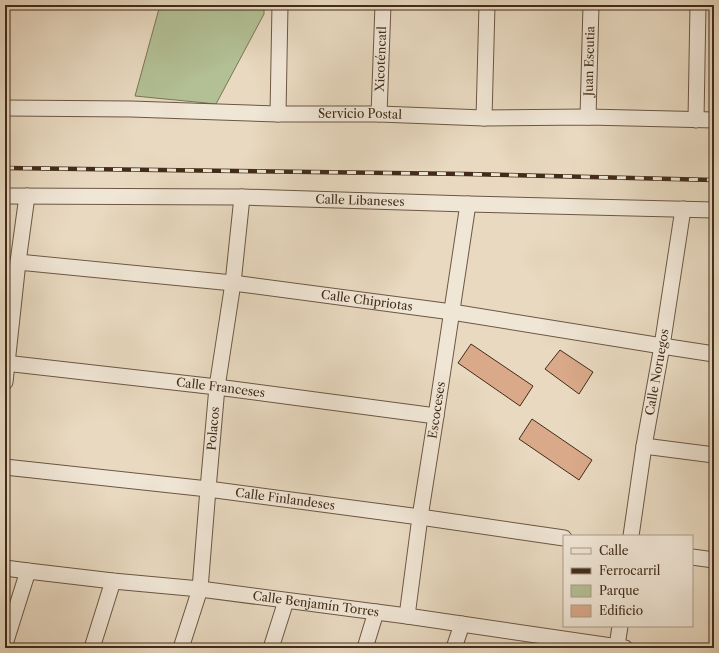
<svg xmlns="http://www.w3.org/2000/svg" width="719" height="653" font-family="'Libre Caslon Text',serif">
<rect width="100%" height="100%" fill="#e8d9c0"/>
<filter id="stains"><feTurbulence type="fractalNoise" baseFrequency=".005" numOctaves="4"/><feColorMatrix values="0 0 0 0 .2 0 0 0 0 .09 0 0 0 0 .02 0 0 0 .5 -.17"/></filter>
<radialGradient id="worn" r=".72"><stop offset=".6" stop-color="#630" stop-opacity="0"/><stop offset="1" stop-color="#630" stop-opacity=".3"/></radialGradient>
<polygon fill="#b3c095" stroke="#7a7657" points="160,5 264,5 264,14 216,104 135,96"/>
<g fill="#d9a98a" stroke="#422c19">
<polygon points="471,344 533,386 520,406 458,363"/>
<polygon points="560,350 593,372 579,394 545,369"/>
<polygon points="532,419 592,460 579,480 519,439"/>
</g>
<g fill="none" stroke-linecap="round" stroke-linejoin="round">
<g stroke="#6c5743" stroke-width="17">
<g id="minor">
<path id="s1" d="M5,108L131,109L278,114H379L484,118L588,117L714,120"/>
<polyline points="278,114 280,5"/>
<path id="s2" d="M379,114L383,5"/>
<path id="s3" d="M588,117L591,5"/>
<polyline points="484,118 487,5"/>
<polyline points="696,120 698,5"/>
<path id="s4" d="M5,196L242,197L468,204L714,210"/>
<path id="s5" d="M18,262L233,283L452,312L662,346L714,354"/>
<path id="s6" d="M5,363L217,387L436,416"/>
<polyline points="5,382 18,262 27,196"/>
<polyline points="644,446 714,455"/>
<path id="s7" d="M5,467L208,489L420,517L564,538"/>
<path id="s8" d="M631,536L644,446L662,346L683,209"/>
<polyline points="692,557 714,560"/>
<path id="s9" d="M5,568L28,571L113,581L200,589L407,616L625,648"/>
<path id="s10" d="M407,616L420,517L436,416L468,204"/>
<polyline points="5,644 28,571"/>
<polyline points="617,646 620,626"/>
<polyline points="92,648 113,581"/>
<path id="s11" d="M181,648L200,589L208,489L217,387L233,283L242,197"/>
<polyline points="271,648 286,601"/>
<polyline points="365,648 376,612"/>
<polyline points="454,648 462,624"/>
</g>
</g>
<use href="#minor" stroke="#f0e6d6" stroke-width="15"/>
<g stroke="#422c19" stroke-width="4.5">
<polyline id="rail" points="5,168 466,174 714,180"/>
</g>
<use href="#rail" stroke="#f0e6d6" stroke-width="3" stroke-dasharray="9" stroke-linecap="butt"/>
</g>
<g text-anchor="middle" stroke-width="3.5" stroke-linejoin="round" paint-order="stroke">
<g font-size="12" fill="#422c19" stroke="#f0e6d6">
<text dy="4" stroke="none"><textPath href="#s2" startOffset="55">Xicoténcatl</textPath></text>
<text dy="4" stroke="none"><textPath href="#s3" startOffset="56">Juan Escutia</textPath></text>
<text dy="4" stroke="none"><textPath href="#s1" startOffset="355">Servicio Postal</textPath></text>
<text dy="4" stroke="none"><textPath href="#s4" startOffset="355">Calle Libaneses</textPath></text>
<text dy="4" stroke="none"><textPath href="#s5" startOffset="351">Calle Chipriotas</textPath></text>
<text dy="4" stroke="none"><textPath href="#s8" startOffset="166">Calle Noruegos</textPath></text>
<text dy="4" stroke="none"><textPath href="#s6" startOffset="217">Calle Franceses</textPath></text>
<text dy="4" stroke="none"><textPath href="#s10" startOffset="208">Escoceses</textPath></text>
<text dy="4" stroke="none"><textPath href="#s11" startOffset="223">Polacos</textPath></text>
<text dy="4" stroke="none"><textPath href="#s7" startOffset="282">Calle Finlandeses</textPath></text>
<text dy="4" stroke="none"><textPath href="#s9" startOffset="313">Calle Benjamín Torres</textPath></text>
</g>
</g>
<rect width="719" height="653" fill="none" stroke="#e8d9c0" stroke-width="20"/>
<rect x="6" y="6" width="707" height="641" fill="none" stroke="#422c19" stroke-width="2"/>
<rect x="10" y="10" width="699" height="633" fill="none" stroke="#422c19"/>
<rect x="563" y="535" width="130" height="92" fill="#f0e6d6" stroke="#aa9c8a"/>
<rect x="571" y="548" width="20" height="6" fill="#f0e6d6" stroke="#aa9c8a"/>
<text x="599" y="555" font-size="12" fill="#422c19">Calle</text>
<rect x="571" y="568" width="20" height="6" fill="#422c19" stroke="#aa9c8a"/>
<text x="599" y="575" font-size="12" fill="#422c19">Ferrocarril</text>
<rect x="571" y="585" width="20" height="12" fill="#b3c095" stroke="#aa9c8a"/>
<text x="599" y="595" font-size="12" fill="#422c19">Parque</text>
<rect x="571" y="605" width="20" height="12" fill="#d9a98a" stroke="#aa9c8a"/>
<text x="599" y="615" font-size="12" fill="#422c19">Edificio</text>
<rect width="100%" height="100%" filter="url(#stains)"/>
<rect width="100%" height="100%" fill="url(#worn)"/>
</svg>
